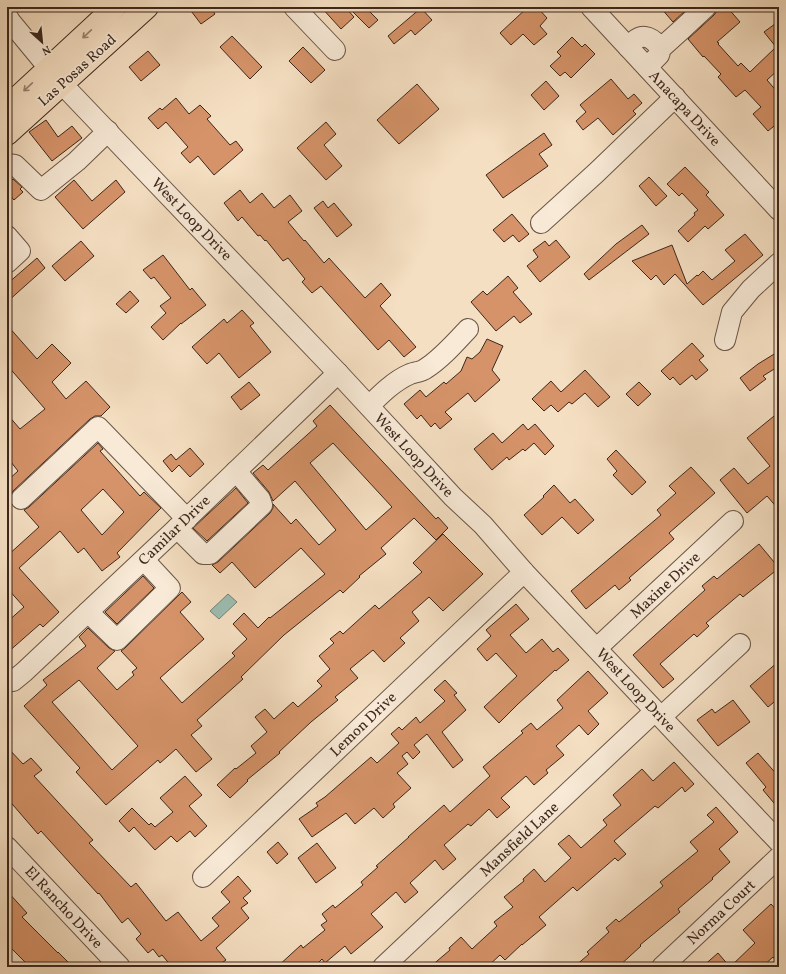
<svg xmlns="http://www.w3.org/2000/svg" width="786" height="974" font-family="Vollkorn,serif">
<rect width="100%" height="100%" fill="#f5dfc2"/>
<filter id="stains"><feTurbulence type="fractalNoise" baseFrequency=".005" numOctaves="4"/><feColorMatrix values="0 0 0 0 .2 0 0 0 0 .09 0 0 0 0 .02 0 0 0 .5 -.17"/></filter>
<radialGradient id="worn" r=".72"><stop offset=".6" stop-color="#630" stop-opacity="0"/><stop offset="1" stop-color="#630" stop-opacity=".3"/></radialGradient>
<polygon fill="#9cbdb1" stroke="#768175" points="228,594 237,602 219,619 210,611"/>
<g fill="#d69369" stroke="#3c271c" fill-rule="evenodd">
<polygon points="188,7 210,7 215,14 201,24"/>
<polygon points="321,7 345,7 354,17 341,29"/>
<polygon points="358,7 365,7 378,20 369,28 353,12"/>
<polygon points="528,7 537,7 547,18 540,26 547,34 534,45 523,34 511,45 500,33"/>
<polygon points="660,7 683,7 686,10 673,22"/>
<polygon points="719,7 727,7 740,22 717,42 719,43 718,44 738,66 741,63 750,72 776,47 764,32 779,21 779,69 767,80 779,94 779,122 768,131 753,114 761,107 745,90 736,97 718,77 721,74 704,56 703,57 688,39 714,15 717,11 717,8"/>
<polygon points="421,8 432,20 415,35 411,30 394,44 388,36"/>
<polygon points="232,36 262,67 250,79 220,47"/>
<polygon points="572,37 582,47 585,44 595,54 571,78 565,72 560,76 550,66 561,56 557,52"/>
<polygon points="303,47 325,70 311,83 289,61"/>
<polygon points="148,51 160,65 141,81 129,67"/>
<polygon points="611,79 628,99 634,94 642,103 633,111 636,114 613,135 598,118 583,130 576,121 586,112 580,105"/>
<polygon points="546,81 559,96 544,110 531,95"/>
<polygon points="417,84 439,109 399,144 377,120"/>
<polygon points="176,98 189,114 200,105 211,116 207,119 230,145 236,141 243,150 214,175 198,156 190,163 181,153 188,147 166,122 158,129 148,118 160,108 162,110"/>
<polygon points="46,120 58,137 72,126 82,138 52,161 29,132"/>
<polygon points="326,122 336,134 324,145 342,166 326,180 297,148"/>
<polygon points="544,133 552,145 539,154 548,166 503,198 486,175"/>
<polygon points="685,167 709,192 706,195 724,215 708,229 705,226 688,242 678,231 695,215 694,213 698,210 682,193 679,196 667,184"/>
<polygon points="649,177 667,196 656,206 639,186"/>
<polygon points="13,179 22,187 20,189 23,192 14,200 7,192 7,185"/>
<polygon points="74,180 92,201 116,180 125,192 83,229 55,197"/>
<polygon points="240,190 250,203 262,193 274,208 290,195 302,211 288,222 304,241 305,240 324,263 329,258 365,298 381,283 391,295 380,306 416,347 404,357 389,340 378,350 321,286 312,293 302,282 305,279 288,258 283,261 266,240 265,241 260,235 258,236 242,217 238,221 224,203"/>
<polygon points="323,201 328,208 334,203 352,225 337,237 314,208"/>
<polygon points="512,214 529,234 519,242 513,235 504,242 493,230"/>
<polygon points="642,225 649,234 589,280 584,274 616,244"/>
<polygon points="745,234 763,255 703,305 675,274 664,285 656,275 651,280 632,261 672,245 687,284 697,275 698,276 703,271 712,280 735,261 725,250"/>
<polygon points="556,240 570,257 540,282 527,266 538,257 533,250 545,241 549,246"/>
<polygon points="81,241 94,256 65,281 52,266"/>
<polygon points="163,255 190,290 192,288 206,305 181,324 181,323 163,340 151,327 166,313 160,306 171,298 154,277 151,279 143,270"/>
<polygon points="37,258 45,268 7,302 7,284"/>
<polygon points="508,276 518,288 513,292 532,314 520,323 514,316 496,331 471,302 483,291 487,295"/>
<polygon points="130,291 139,301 126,313 116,304"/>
<polygon points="242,310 254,323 250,326 271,352 239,378 219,353 207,364 192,347 224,319 227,323"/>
<polygon points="7,325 37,359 52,344 71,363 52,382 66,399 86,381 110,407 101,416 95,416 90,419 13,491 10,496 10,501 11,504 7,507 7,481 18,471 7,457 7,414 20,429 45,409 7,365"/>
<polygon points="487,339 503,346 492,370 500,380 475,402 468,393 445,412 452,419 440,429 435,423 431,427 421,415 417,419 404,404 420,390 426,397 444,382 446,384 461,371 467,357 472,359 480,352"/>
<polygon points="692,343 704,356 699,360 708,370 696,380 692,375 680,385 673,377 670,380 661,371"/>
<polygon points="779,351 779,366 763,376 766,379 750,391 740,378 758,364"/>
<polygon points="585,370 610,397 598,407 585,393 572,404 569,402 558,412 551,405 544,411 532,399 551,381 561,392"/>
<polygon points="249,382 260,395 241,410 231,397"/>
<polygon points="639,382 651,394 638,406 626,394"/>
<path d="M330,405L436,519L438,517L448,528L436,540L414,518L381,548L386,554L359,576L360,577L343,593L340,590L284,635L241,677L243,679L197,720L202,726L191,735L212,759L196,772L176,749L160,763L158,760L106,805L76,772L80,768L24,706L47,685L43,680L86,646L79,637L88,628L109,648L115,651L97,668L117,690L134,675L132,672L137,668L121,651L125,648L182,592L191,602L180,612L204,639L160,678L182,703L235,656L232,653L247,639L233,624L244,613L258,628L269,617L270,618L325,574L301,548L255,588L232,562L220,573L212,565L218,562L270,513L273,508V504L291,524L296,519L319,545L336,530L295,481L273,501L269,492L253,473L263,465L268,470L317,426L313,421ZM333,443L392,507L366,530L310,463ZM79,680L138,746L112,770L52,702Z"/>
<polygon points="779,412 779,477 774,480 779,486 779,510 767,496 747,513 720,480 734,468 748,484 770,466 747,438"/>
<polygon points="523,424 528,430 535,424 554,446 545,455 534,443 525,451 523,449 509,460 507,457 492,470 474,449 493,433 502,443"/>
<path d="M98,443L103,449L100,451L140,496L144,492L161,508L117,553L120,557L102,571L84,548L78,553L60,531L19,568L59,612L43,627L40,624L7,653V622L24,607L7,588V556L39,527L24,510L29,507ZM103,489L124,512L102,535L81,510Z"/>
<polygon points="190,448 204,464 190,477 179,465 172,472 163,461 171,454 176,460"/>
<polygon points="616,450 646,482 632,495 613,475 617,471 607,459"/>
<polygon points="691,467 715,493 669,533 674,539 629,578 631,580 619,590 615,585 586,609 571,591 661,515 657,510 676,493 669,486"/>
<polygon points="554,485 570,503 575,499 594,520 578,534 562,517 542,535 524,515 544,497 543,496"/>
<polygon points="236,488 248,503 207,541 193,528"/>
<polygon points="443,534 483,574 443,611 429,597 412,612 419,621 400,638 405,643 384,662 373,650 350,669 358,678 335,697 338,700 311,722 279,752 280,753 247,780 248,781 230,798 217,785 235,768 236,769 256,753 251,746 267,732 255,717 265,709 274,719 293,702 298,707 322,686 317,681 330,669 319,656 334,643 330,639 340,631 343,634 375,605 379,609 422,572 413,563"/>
<polygon points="759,544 779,568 743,597 740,594 706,623 709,626 697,637 694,634 660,664 674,679 663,688 633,655 705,590 702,586 714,576 717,579"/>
<polygon points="143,576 154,588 117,624 105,612"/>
<polygon points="516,604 529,619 510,635 526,653 542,639 553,652 558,648 569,660 556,671 555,670 518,704 499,723 484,707 517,676 496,653 487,661 477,649 491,636 486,630"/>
<polygon points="779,661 779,698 768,707 750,686"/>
<polygon points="588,671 608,693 588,711 599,724 588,735 579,725 556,746 564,755 546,770 548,773 534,785 526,776 501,798 510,807 497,818 489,809 471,826 468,824 444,845 456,859 443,870 435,860 410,883 418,892 405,903 396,892 371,914 383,927 351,954 345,946 325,963 322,959 314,967 277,967 301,945 303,948 325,930 321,925 327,921 322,914 333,905 335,908 363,885 361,882 378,867 376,866 409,837 408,837 444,805 450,812 490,776 483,767 523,733 521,731 531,723 537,730 563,708 557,700"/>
<polygon points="445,680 457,693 454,695 466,710 442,732 463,760 453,768 427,734 414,745 420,752 413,759 407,752 402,756 408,764 397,773 411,788 393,804 395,807 383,818 374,808 355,824 346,813 312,837 299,819 318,806 316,803 325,797 371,757 377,763 399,743 391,734 399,727 402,730 416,717 420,723 445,701 434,690"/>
<polygon points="733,700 750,722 718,746 697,720 712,709 715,713"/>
<polygon points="7,747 23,764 31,758 42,770 34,776 93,840 89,843 131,887 136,883 166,921 178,912 201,941 219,926 212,918 230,902 221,892 238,876 251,891 243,898 248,903 241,908 249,918 216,948 226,960 216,967 172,967 162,955 159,957 153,949 148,953 136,939 141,934 128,918 122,923 99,893 98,894 41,831 38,834 7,798"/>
<polygon points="758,753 779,777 779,809 763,790 766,787 746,763"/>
<polygon points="674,762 694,784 685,792 682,787 658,808 655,806 614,841 626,854 618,861 615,858 577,891 573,887 539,917 546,925 522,945 522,944 505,960 500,955 487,967 430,967 450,950 449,948 461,937 472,949 497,926 494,922 513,907 504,897 524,881 523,879 534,869 545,882 571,858 558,844 569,835 581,848 607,825 603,820 621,805 613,795 642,769 653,781"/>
<polygon points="185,776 202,795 189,806 207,826 195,837 190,831 177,842 171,836 155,850 134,827 129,832 119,821 132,808 149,825 151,823 155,827 173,812 160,798"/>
<polygon points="716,807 738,832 719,849 730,862 712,878 713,879 678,909 680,912 640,945 641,946 618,967 574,967 589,954 587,952 609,932 606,928 616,919 619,922 663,886 660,882 698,851 690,842 714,822 707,815"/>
<polygon points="278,842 288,854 277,864 267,852"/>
<polygon points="317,843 336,868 316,883 298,858"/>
<polygon points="7,891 27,913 22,917 58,953 58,952 73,967 30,967 7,944"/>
<polygon points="771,904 779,913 779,964 773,957 762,967 702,967 718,953 730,967 755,943 743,930"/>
</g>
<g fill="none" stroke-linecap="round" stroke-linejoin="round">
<g stroke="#6a5546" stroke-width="22">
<g id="minor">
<polyline points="294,7 335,50"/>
<polyline points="591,7 779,210"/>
<polyline points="7,16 10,21 62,84 338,373 453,497 483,525 524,572 779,842"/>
<path d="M628,47C632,43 636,38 641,37C650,35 663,46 659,55L647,67"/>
<polyline points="660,49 680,31 706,7"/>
<polyline points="7,164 15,165 41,190 77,161 108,131"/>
<polyline points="541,223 596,173 675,97"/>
<polyline points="7,236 20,251 7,263"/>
<polyline points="725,340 732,312 751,289 779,263"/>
<path d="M369,406C381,394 394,381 410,374C415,372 421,372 425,369C440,360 455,343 468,329"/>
<polyline points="21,499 98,427 187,519"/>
<polyline points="177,528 203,554 210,554 262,505 260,499 236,471"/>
<polyline points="88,612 117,640 170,588 144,560"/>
<polyline points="597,648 733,521"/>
<polyline points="7,682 13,681 24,672 177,528 338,373"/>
<polyline points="661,717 740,644"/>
<polyline points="7,847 120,967"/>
<polyline points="203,877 524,572"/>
<polyline points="383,967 655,711"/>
<polyline points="662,967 779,857"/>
</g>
</g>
<g stroke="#3c271c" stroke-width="24">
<g id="major">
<polyline points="7,107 115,7"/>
<polyline points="7,134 147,7"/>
</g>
</g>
<use href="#minor" stroke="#f8ead7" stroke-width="20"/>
<use href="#major" stroke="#f5dfc2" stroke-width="22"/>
</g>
<defs><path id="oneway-shaft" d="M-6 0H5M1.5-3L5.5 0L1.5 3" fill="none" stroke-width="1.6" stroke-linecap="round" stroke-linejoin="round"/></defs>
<g stroke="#98836f">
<use href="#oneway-shaft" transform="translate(87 34) rotate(137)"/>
<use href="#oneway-shaft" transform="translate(28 87) rotate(137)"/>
</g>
<g text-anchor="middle" stroke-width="3.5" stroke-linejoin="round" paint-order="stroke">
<g font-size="15" fill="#3c271c" stroke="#f8ead7">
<text transform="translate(77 70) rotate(-42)" y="5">Las Posas Road</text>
<text transform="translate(685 108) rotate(47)" y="5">Anacapa Drive</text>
<text transform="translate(192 219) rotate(46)" y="5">West Loop Drive</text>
<text transform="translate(414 455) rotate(47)" y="5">West Loop Drive</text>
<text transform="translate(174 530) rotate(-44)" y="5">Camilar Drive</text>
<text transform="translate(665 585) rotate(-43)" y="5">Maxine Drive</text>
<text transform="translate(636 690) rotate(47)" y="5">West Loop Drive</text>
<text transform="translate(363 724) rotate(-44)" y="5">Lemon Drive</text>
<text transform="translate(519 839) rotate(-43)" y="5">Mansfield Lane</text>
<text transform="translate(64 907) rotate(47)" y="5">El Rancho Drive</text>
<text transform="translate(721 912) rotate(-43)" y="5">Norma Court</text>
</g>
</g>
<rect width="786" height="974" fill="none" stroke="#f5dfc2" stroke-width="24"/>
<rect x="8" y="8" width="770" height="958" fill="none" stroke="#3c271c" stroke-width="2"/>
<rect x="12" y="12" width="762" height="950" fill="none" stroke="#3c271c"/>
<g transform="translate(42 42) rotate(153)" stroke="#f8ead7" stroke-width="3" paint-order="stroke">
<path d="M0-3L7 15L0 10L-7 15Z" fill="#3c271c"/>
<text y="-6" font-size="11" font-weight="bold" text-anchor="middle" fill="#3c271c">N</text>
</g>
<rect width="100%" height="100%" filter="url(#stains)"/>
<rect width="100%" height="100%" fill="url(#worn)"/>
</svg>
